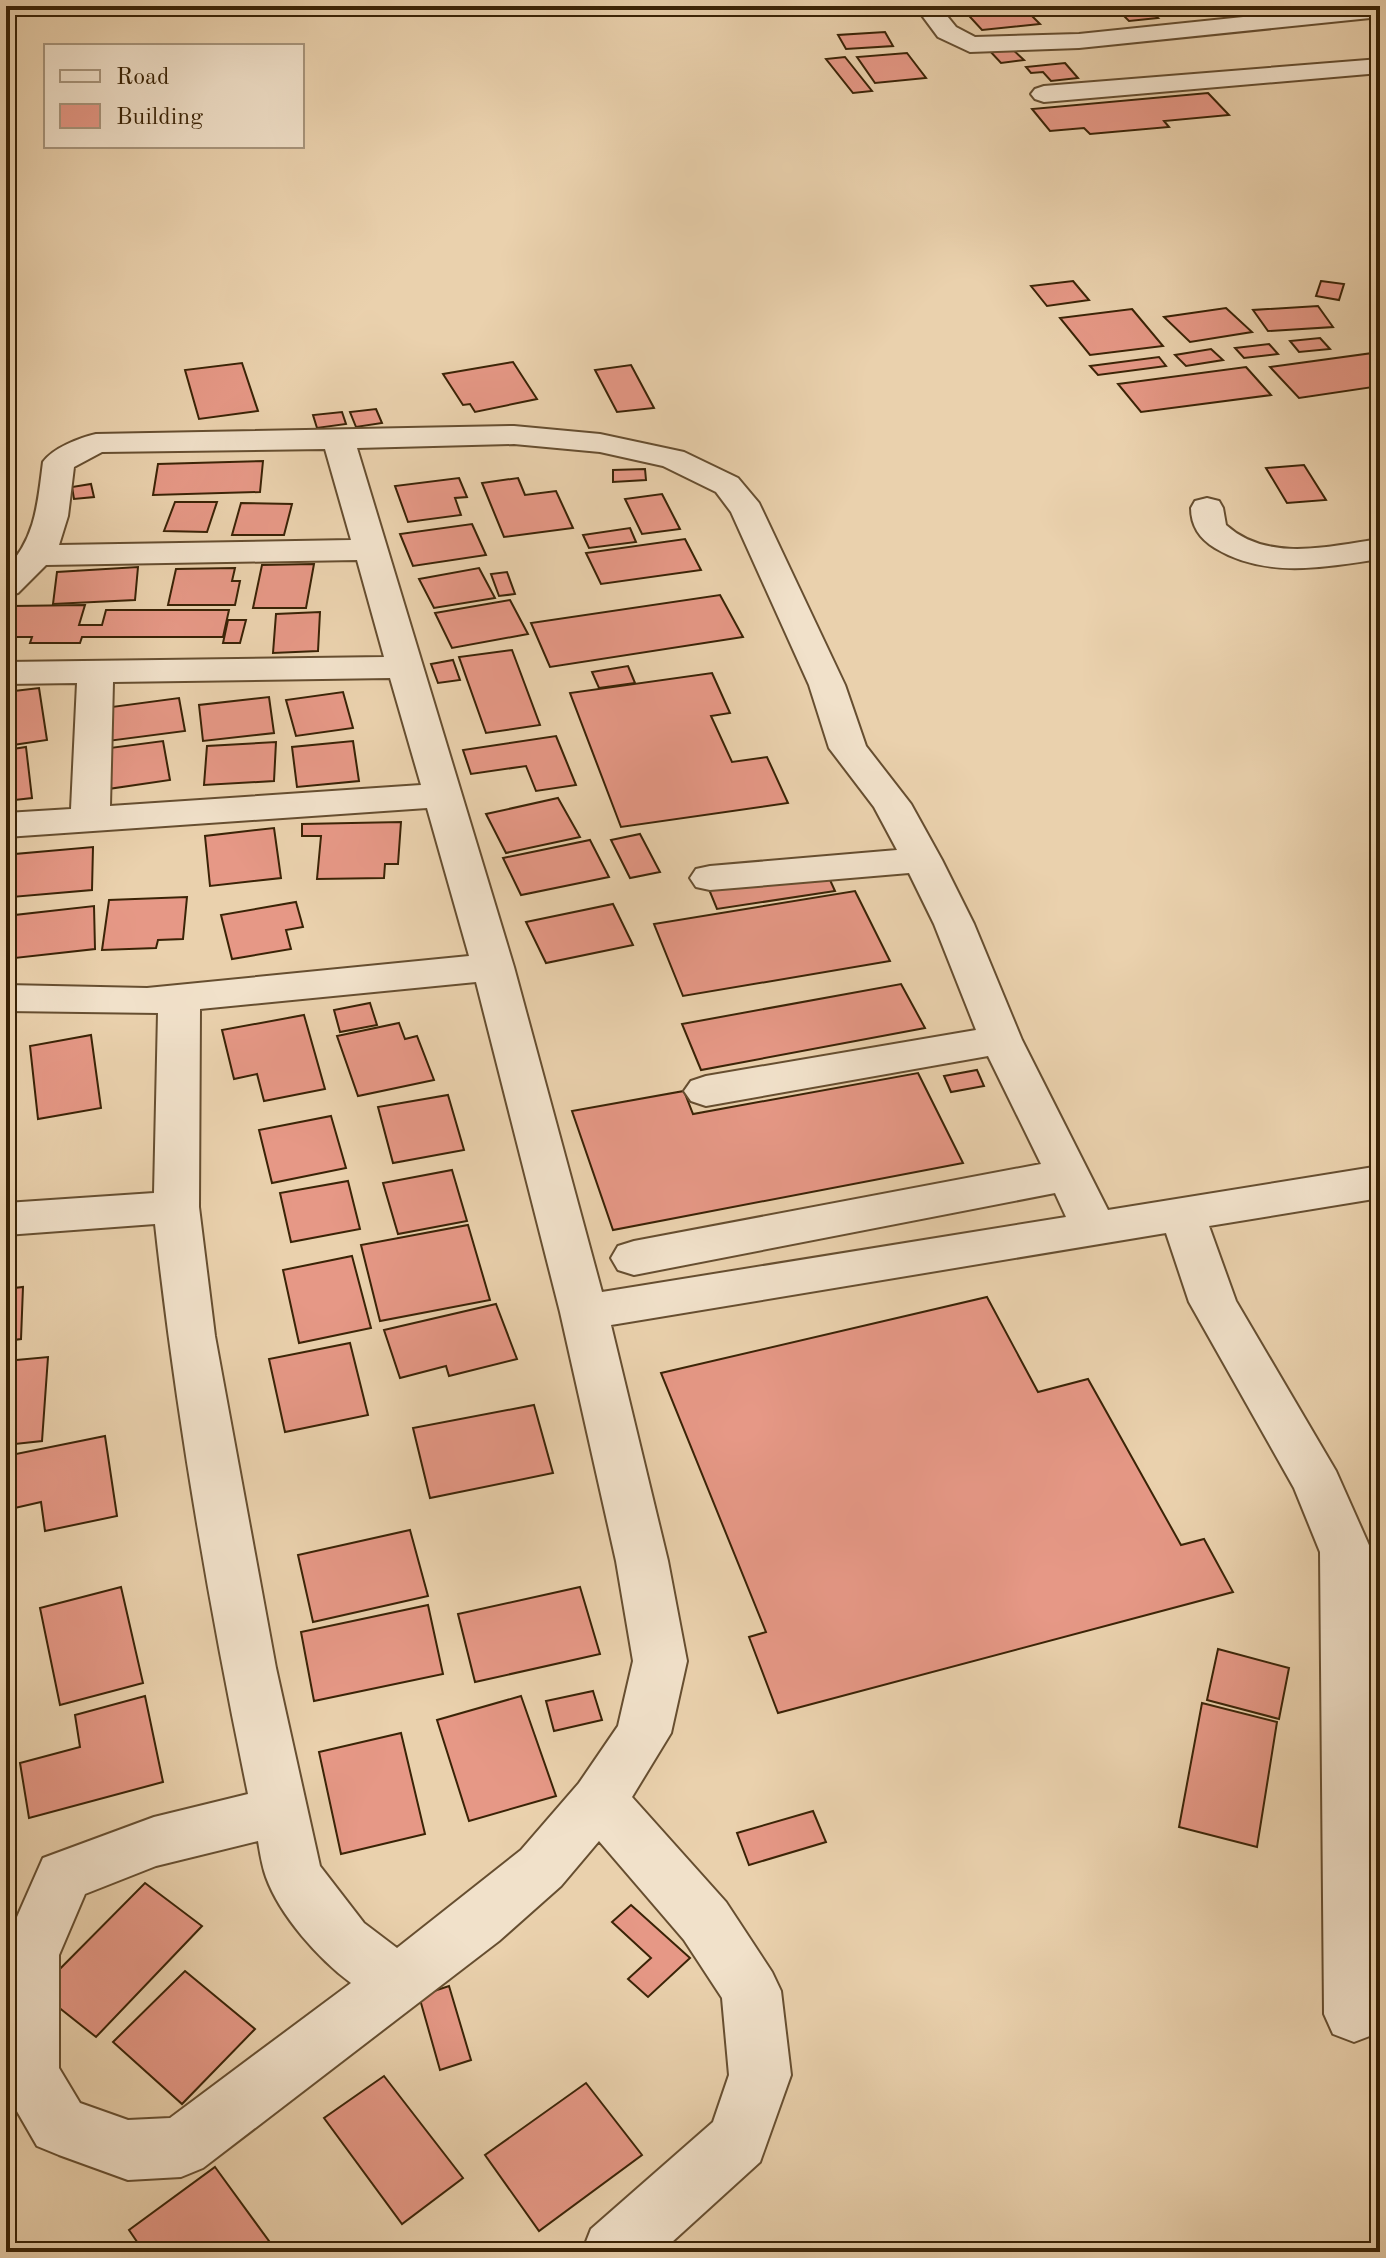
<svg xmlns="http://www.w3.org/2000/svg" width="1386" height="2258" font-family="'Old Standard TT',serif">
<rect width="100%" height="100%" fill="#ead1ad"/>
<filter id="stains"><feTurbulence type="fractalNoise" baseFrequency=".0025" numOctaves="4"/><feColorMatrix values="0 0 0 0 .2 0 0 0 0 .09 0 0 0 0 .02 0 0 0 .5 -.17"/></filter>
<radialGradient id="worn" r=".72"><stop offset=".6" stop-color="#630" stop-opacity="0"/><stop offset="1" stop-color="#630" stop-opacity=".3"/></radialGradient>
<g fill="#e69886" stroke="#3a2306" stroke-width="2">
<polygon points="960,6 1022,6 1040,24 982,30"/>
<polygon points="1149,10 1158,18 1129,21 1121,13"/>
<polygon points="885,32 893,46 846,49 838,35"/>
<polygon points="1010,47 1024,60 1001,63 988,49"/>
<polygon points="907,53 926,78 875,83 857,57"/>
<polygon points="845,57 872,91 853,93 826,59"/>
<polygon points="1065,63 1078,78 1051,81 1043,72 1031,73 1026,67"/>
<polygon points="1208,93 1229,115 1164,121 1169,127 1090,134 1084,128 1050,131 1032,109"/>
<polygon points="1073,281 1089,300 1047,306 1031,286"/>
<polygon points="1321,281 1344,284 1339,300 1316,296"/>
<polygon points="1318,306 1333,327 1268,331 1253,310"/>
<polygon points="1226,308 1252,332 1190,342 1164,317"/>
<polygon points="1132,309 1163,346 1090,355 1060,318"/>
<polygon points="1320,338 1330,349 1299,352 1290,341"/>
<polygon points="1269,344 1278,354 1244,358 1235,348"/>
<polygon points="1211,349 1223,360 1186,366 1175,355"/>
<polygon points="1380,352 1380,386 1299,398 1270,367"/>
<polygon points="1159,357 1166,366 1098,375 1090,366"/>
<polygon points="513,362 537,399 475,412 470,404 463,405 443,374"/>
<polygon points="242,363 258,411 199,419 185,370"/>
<polygon points="631,365 654,408 617,412 595,370"/>
<polygon points="1246,367 1271,395 1141,412 1118,384"/>
<polygon points="376,409 382,423 356,427 350,412"/>
<polygon points="342,412 346,424 317,428 313,415"/>
<polygon points="263,461 260,492 153,495 158,464"/>
<polygon points="1304,465 1326,500 1287,503 1266,468"/>
<polygon points="645,469 646,480 613,482 613,470"/>
<polygon points="459,478 467,497 455,498 461,515 408,522 395,486"/>
<polygon points="518,478 525,495 556,491 573,528 504,537 482,483"/>
<polygon points="91,484 94,497 74,499 72,487"/>
<polygon points="662,494 680,529 642,534 625,499"/>
<polygon points="175,502 217,502 207,532 164,531"/>
<polygon points="241,503 292,504 284,535 232,535"/>
<polygon points="472,524 486,555 413,566 400,534"/>
<polygon points="630,528 636,542 589,548 583,535"/>
<polygon points="685,539 701,570 601,584 586,553"/>
<polygon points="314,564 306,608 253,608 262,565"/>
<polygon points="138,567 135,600 53,604 57,572"/>
<polygon points="235,568 232,581 240,581 235,605 168,605 176,569"/>
<polygon points="479,568 495,598 434,608 419,579"/>
<polygon points="507,572 515,594 499,596 491,574"/>
<polygon points="720,595 743,637 550,667 531,623"/>
<polygon points="510,600 528,634 452,648 435,613"/>
<polygon points="85,605 79,625 102,625 106,610 229,610 223,637 82,637 80,643 30,643 32,637 6,637 6,622 12,606"/>
<polygon points="320,612 318,651 273,653 276,614"/>
<polygon points="228,620 246,620 240,643 223,643"/>
<polygon points="12,638 14,657 6,659 6,639"/>
<polygon points="512,650 540,725 486,733 459,657"/>
<polygon points="453,660 460,680 438,683 431,664"/>
<polygon points="628,666 635,683 599,688 592,672"/>
<polygon points="712,673 730,713 711,716 732,762 767,757 788,803 621,827 570,693"/>
<polygon points="39,688 47,740 6,746 6,692"/>
<polygon points="343,692 353,728 296,736 286,700"/>
<polygon points="269,697 274,733 203,741 199,705"/>
<polygon points="179,698 185,731 108,741 104,708"/>
<polygon points="556,736 576,785 536,791 526,766 471,774 463,750"/>
<polygon points="163,741 170,780 108,789 102,749"/>
<polygon points="353,741 359,781 297,787 292,747"/>
<polygon points="276,742 274,781 204,785 207,746"/>
<polygon points="26,747 32,798 6,801 6,750"/>
<polygon points="558,798 580,837 506,853 486,814"/>
<polygon points="401,822 398,864 385,864 384,878 317,879 321,836 302,836 302,824"/>
<polygon points="274,828 281,878 210,886 205,836"/>
<polygon points="640,834 660,872 630,878 611,840"/>
<polygon points="590,840 609,877 521,895 503,858"/>
<polygon points="93,847 92,890 12,897 15,854"/>
<polygon points="825,869 835,891 717,909 708,887"/>
<polygon points="855,891 890,961 683,996 654,924"/>
<polygon points="187,897 183,939 158,940 156,948 102,950 109,900"/>
<polygon points="296,902 303,927 286,930 291,949 232,959 221,915"/>
<polygon points="613,904 633,945 546,963 526,922"/>
<polygon points="94,906 95,949 6,959 6,916"/>
<polygon points="901,984 925,1028 701,1070 682,1024"/>
<polygon points="370,1003 377,1025 340,1032 334,1010"/>
<polygon points="304,1015 325,1089 264,1101 257,1074 234,1079 222,1030"/>
<polygon points="399,1023 405,1039 417,1036 434,1080 358,1096 337,1036"/>
<polygon points="91,1035 101,1108 38,1119 30,1046"/>
<polygon points="977,1070 984,1086 951,1092 944,1076"/>
<polygon points="918,1073 963,1163 613,1230 572,1111 684,1091 693,1114"/>
<polygon points="448,1095 464,1150 393,1163 378,1107"/>
<polygon points="331,1116 346,1168 272,1183 259,1130"/>
<polygon points="452,1170 467,1221 398,1234 383,1183"/>
<polygon points="348,1181 360,1229 291,1242 280,1193"/>
<polygon points="468,1225 490,1300 380,1321 361,1245"/>
<polygon points="352,1256 371,1328 299,1343 283,1270"/>
<polygon points="23,1287 21,1339 6,1341 6,1289"/>
<polygon points="987,1297 1038,1392 1088,1379 1181,1545 1204,1539 1233,1592 778,1713 749,1637 766,1632 661,1373"/>
<polygon points="496,1304 517,1359 449,1376 446,1366 400,1378 384,1330"/>
<polygon points="350,1343 368,1415 285,1432 269,1359"/>
<polygon points="48,1357 42,1441 6,1445 6,1361"/>
<polygon points="534,1405 553,1473 430,1498 413,1428"/>
<polygon points="105,1436 117,1516 45,1531 41,1502 6,1510 6,1456"/>
<polygon points="410,1530 428,1596 313,1622 298,1555"/>
<polygon points="121,1587 143,1683 60,1705 40,1608"/>
<polygon points="580,1587 600,1654 475,1682 458,1614"/>
<polygon points="428,1605 443,1674 314,1701 301,1632"/>
<polygon points="1218,1649 1289,1668 1279,1719 1207,1700"/>
<polygon points="593,1691 602,1720 554,1731 546,1701"/>
<polygon points="145,1696 163,1782 29,1818 20,1763 80,1747 75,1715"/>
<polygon points="521,1696 556,1796 469,1821 437,1720"/>
<polygon points="1202,1703 1277,1722 1257,1847 1179,1827"/>
<polygon points="401,1733 425,1834 341,1854 319,1752"/>
<polygon points="813,1811 826,1842 749,1865 737,1833"/>
<polygon points="145,1883 202,1926 96,2037 38,1991"/>
<polygon points="631,1905 690,1958 648,1997 628,1979 651,1958 612,1922"/>
<polygon points="185,1971 255,2029 182,2104 113,2042"/>
<polygon points="449,1986 471,2060 440,2070 419,1996"/>
<polygon points="384,2076 463,2178 402,2224 324,2118"/>
<polygon points="586,2083 642,2155 539,2231 485,2155"/>
<polygon points="215,2167 277,2252 144,2252 129,2230"/>
</g>
<g fill="none" stroke-linecap="round" stroke-linejoin="round">
<g stroke="#664e30" stroke-width="4">
<g id="minor">
<polygon points="915,6 939,6 956,27 975,37 1079,34 1349,6 1380,6 1380,17 1079,48 970,52 938,37"/>
<polygon points="1380,59 1380,73 1044,102 1035,99 1031,94 1035,89 1044,86"/>
<path d="M514,426L600,434L684,452L738,478L759,503L845,685L866,746L911,804L942,860L974,924L1022,1040L1108,1210L1380,1166V1198L1209,1226L1236,1301L1336,1471L1372,1552L1380,1863V2023L1375,2034L1354,2042L1333,2034L1324,2014L1320,1552L1294,1488L1189,1302L1166,1233L611,1325L668,1561L687,1661L671,1733L632,1797L726,1902L772,1972L781,1991L791,2075L760,2162L661,2252H582L591,2229L713,2122L729,2075L722,1998L684,1940L599,1841L561,1886L499,1941L203,2168L181,2177L128,2180L59,2155L37,2146L7,2094L6,1942L43,1858L154,1817L248,1794C209,1606 176,1416 155,1224L6,1235V1203L154,1193L158,1013L6,1011V985L147,988L469,956L427,808L6,837V813L71,809L77,683L6,684V662L384,657L357,560L46,565L18,593L6,596V568C36,540 38,500 43,462C53,448 79,438 96,434ZM514,444L600,452L663,466L716,492L731,512L809,685L829,748L874,807L897,850L710,866L696,869L690,878L696,887L710,890L909,873L934,924L976,1030L706,1076L691,1081L684,1091L691,1101L706,1106L988,1056L1041,1164L634,1241L618,1246L611,1258L618,1270L634,1275L1055,1193L1066,1217L602,1292L514,967L357,448ZM325,449L351,540L59,545L68,516L74,467L102,452ZM390,678L421,785L110,806L113,682ZM476,982L560,1312L616,1561L633,1661L618,1726L579,1783L521,1850L397,1948L364,1923L320,1866L276,1668L215,1336L199,1207L200,1009ZM258,1841C260,1853 262,1866 266,1877C280,1916 319,1959 351,1983L170,2118L128,2120L80,2103L59,2068V1955L85,1894L156,1866Z"/>
<path d="M1207,498L1219,501L1223,508L1226,525C1268,563 1330,546 1380,539V559C1325,567 1266,579 1215,548C1200,539 1191,526 1191,508L1195,501Z"/>
</g>
</g>
<use href="#minor" fill="#f1e1ca" fill-rule="evenodd"/>
</g>
<rect width="1386" height="2258" fill="none" stroke="#ead1ad" stroke-width="32"/>
<rect x="8" y="8" width="1370" height="2242" fill="none" stroke="#3a2306" stroke-width="4"/>
<rect x="16" y="16" width="1354" height="2226" fill="none" stroke="#3a2306" stroke-width="2"/>
<rect x="44" y="44" width="260" height="104" fill="#f1e1ca" stroke="#a8957c" stroke-width="2"/>
<rect x="60" y="70" width="40" height="12" fill="#f1e1ca" stroke="#a8957c" stroke-width="2"/>
<text x="116" y="84" font-size="24" fill="#3a2306">Road</text>
<rect x="60" y="104" width="40" height="24" fill="#e69886" stroke="#a8957c" stroke-width="2"/>
<text x="116" y="124" font-size="24" fill="#3a2306">Building</text>
<rect width="100%" height="100%" filter="url(#stains)"/>
<rect width="100%" height="100%" fill="url(#worn)"/>
</svg>
